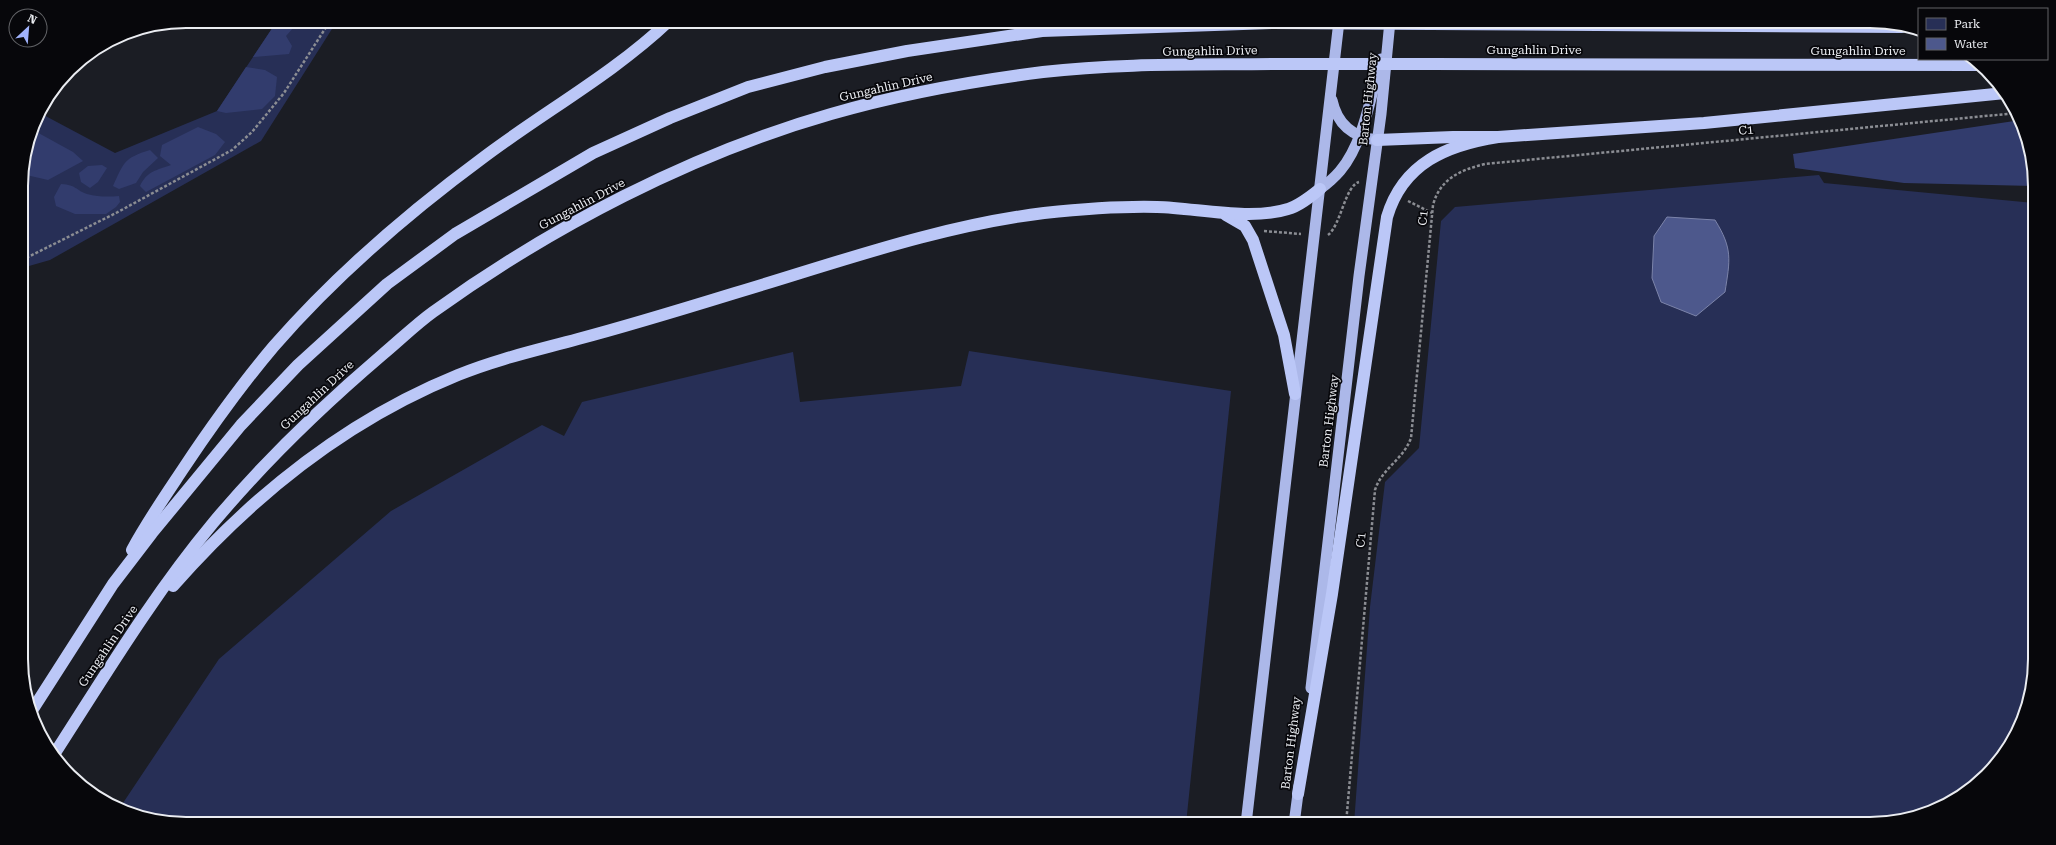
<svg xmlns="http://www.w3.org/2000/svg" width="2056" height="845" font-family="'Roboto Serif',serif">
<rect width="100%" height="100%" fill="#1b1d24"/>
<g fill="#272f56">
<polygon points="277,21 337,21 261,141 50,260 22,268 21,175 38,112 115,153 217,111"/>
<polygon points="1819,175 1824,183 2034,203 2035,659 2023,722 2001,760 1962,796 1923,815 1881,824 1354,824 1370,607 1385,482 1419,448 1441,221 1455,207"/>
<polygon points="969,351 1231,391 1186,824 186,824 119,809 219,659 391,511 542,425 564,436 582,402 793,352 800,402 961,386"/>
</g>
<g fill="#323c6d">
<polygon points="277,21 296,21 294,27 286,36 292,46 289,54 253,57"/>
<polygon points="246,67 265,70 277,77 275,96 262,109 226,113 217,111"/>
<polygon points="2021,120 2034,165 2034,186 1904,183 1795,168 1793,154"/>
<path d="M198,127L216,134L225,142L215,155L146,192L140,186C147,171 157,170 171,165L160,156L162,145Z"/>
<polygon points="33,130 73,152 83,161 48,180 22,174"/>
<path d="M150,150L158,158L143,172L136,183L119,189L113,186C124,162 124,158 150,150Z"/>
<polygon points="102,165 107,168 98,182 90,188 81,182 79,173 88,166"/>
<path d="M61,184C77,185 75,190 87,194C98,197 108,197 119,196L120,202L116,207L106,214H75L56,206L54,197Z"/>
</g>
<path fill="#4d588c" stroke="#7c84aa" d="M1667,217L1715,220C1733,249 1730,260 1725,292L1696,316L1661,302L1652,278L1654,236Z"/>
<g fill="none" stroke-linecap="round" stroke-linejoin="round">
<g stroke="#8b8d93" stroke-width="2.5" stroke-dasharray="3 2" stroke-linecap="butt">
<polyline points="1408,201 1432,213"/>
<polyline points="1264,231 1301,234"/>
<path d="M1328,235C1341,225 1345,186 1359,182"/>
<polyline points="22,260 116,213 232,150 252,132 284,93 330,21"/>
<path d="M1346,824L1375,490C1382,468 1403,460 1411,438L1433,205C1440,179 1460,170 1485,164L2017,113"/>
</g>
<g stroke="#acb8e9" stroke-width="11">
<path d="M1332,100C1337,124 1353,137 1377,140"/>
<path d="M1320,189C1327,184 1334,178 1340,171C1364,143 1371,94 1381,59"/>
<polyline points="1311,688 1359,276 1381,114 1390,21"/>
<polyline points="1246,824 1339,21"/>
<polyline points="1294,824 1299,786"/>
</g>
<g stroke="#bbc7f7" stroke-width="12">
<polyline points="1431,24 1902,27"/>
<polyline points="1431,64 1981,65"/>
<polyline points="1377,140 1453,137 1498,137 1704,123 2005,93"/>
<polyline points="1226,215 1245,226 1253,240 1284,335 1295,394"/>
<path d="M132,550C147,522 165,496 183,469C211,427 241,385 274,346C336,275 408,213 484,157C545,111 613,74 669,21"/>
<path d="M173,586C252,496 347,420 458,375C497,359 538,350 578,339C631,325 683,309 735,293C836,263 938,226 1044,213C1082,209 1119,206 1157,207C1197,208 1250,221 1288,209C1299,206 1310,197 1320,189"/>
<polyline points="31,712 113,584 152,533 241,425 298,365 387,284 455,234 593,153 670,118 748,87 825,67 907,51 1042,31 1273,23"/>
<path d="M53,756C104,677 153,595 213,523C264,462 321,407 382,355C399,341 415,325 433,312C551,227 691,154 831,114C900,94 972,81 1043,72C1119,63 1197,65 1274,64"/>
<path d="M1298,794L1332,594L1387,217C1403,163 1447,145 1498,137"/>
</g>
<g stroke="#bbc7f7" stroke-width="12">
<polyline points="1273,23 1431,24"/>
<polyline points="1274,64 1431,64"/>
</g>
</g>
<g text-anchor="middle" stroke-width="3.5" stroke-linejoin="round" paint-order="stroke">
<g font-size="12" fill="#eaecf1" stroke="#07070b">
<text x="1534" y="54">Gungahlin Drive</text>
<text transform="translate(1210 51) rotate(-1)" y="4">Gungahlin Drive</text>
<text x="1858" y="55">Gungahlin Drive</text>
<text transform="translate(886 87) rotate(-13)" y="4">Gungahlin Drive</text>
<text transform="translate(1368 99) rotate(-84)" y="4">Barton Highway</text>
<text transform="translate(1746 130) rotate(-5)" y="4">C1</text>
<text transform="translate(582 204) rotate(-28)" y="4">Gungahlin Drive</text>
<text transform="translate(1423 218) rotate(-84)" y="4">C1</text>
<text transform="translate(317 395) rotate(-43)" y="4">Gungahlin Drive</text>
<text transform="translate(1329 421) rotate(-83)" y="4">Barton Highway</text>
<text transform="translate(1361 540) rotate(-85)" y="4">C1</text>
<text transform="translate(108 646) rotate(-56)" y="4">Gungahlin Drive</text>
<text transform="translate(1291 743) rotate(-83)" y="4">Barton Highway</text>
</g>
</g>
<path d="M0 0H2056V845H0ZM186 28H1870A158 158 0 0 1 2028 186V659A158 158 0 0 1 1870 817H186A158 158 0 0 1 28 659V186A158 158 0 0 1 186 28Z" fill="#07070b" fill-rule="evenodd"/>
<path fill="none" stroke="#eaecf1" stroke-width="2" d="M186 28H1870A158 158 0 0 1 2028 186V659A158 158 0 0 1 1870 817H186A158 158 0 0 1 28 659V186A158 158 0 0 1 186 28Z"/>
<rect x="1918" y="8" width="130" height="52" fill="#07070b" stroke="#626367"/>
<rect x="1926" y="18" width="20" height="12" fill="#272f56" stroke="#626367"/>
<text x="1954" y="28" font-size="12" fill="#eaecf1">Park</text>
<rect x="1926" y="38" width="20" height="12" fill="#4d588c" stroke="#626367"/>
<text x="1954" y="48" font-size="12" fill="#eaecf1">Water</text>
<g transform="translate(28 28) rotate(26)"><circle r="19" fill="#07070b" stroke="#626367"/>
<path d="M0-3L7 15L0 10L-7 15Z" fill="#a1b3fd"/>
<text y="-6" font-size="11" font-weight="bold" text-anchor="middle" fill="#eaecf1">N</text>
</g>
</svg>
